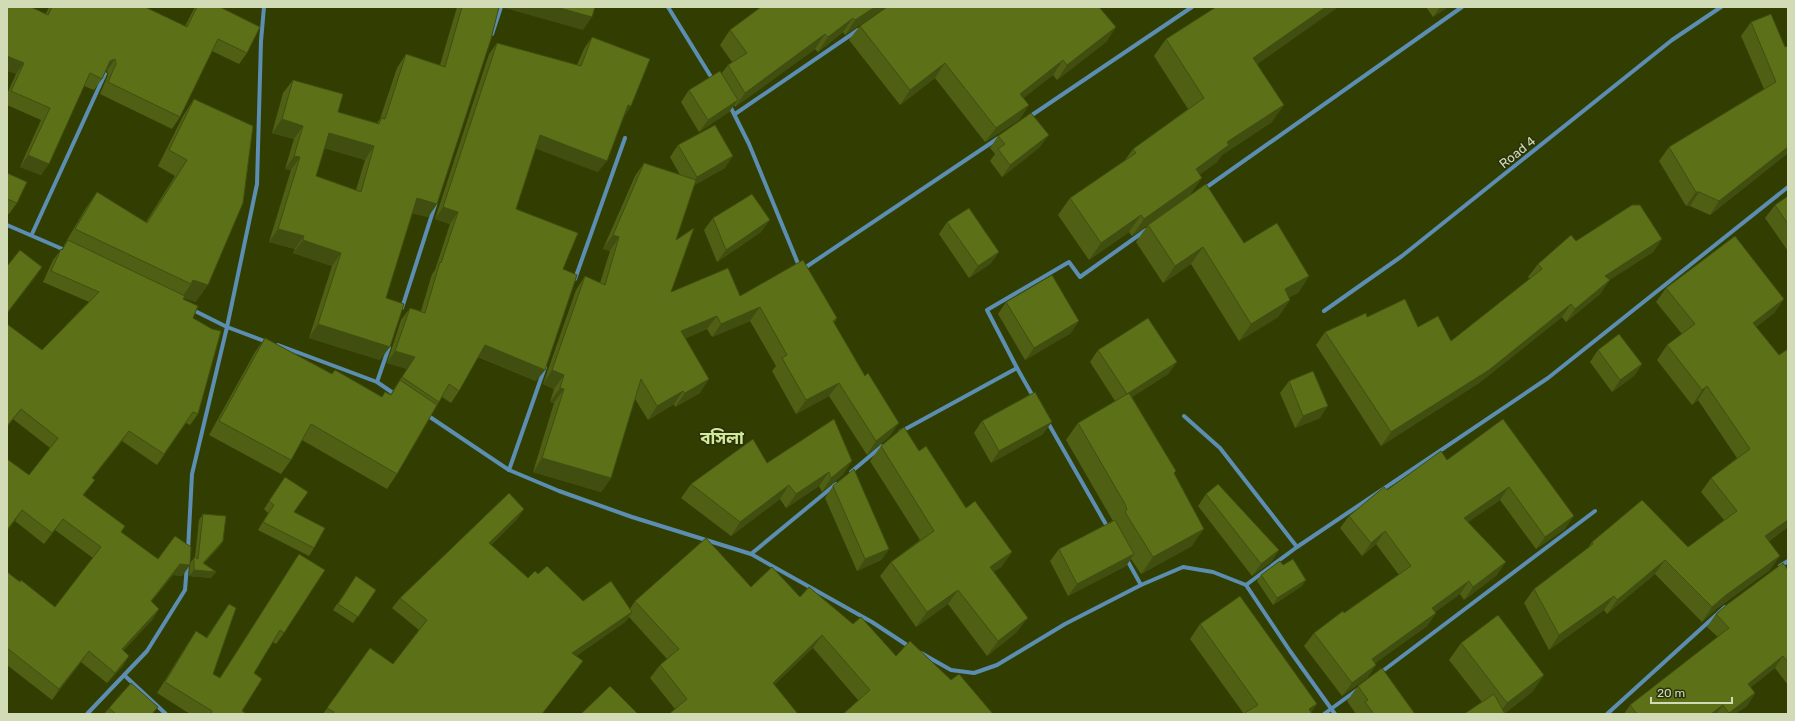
<svg xmlns="http://www.w3.org/2000/svg" width="1795" height="721" font-family="Rubik,'Noto Sans Bengali',sans-serif">
<rect width="100%" height="100%" fill="#323e01"/>
<g fill="none" stroke-linecap="round" stroke-linejoin="round">
<g stroke="#5b8eb2" stroke-width="4">
<polyline points="668,7 713,80"/>
<polyline points="492,34 501,7"/>
<polyline points="729,104 749,144 799,266"/>
<polyline points="735,114 858,30"/>
<polyline points="1029,117 1192,7"/>
<polyline points="1204,189 1462,7"/>
<polyline points="7,225 67,251"/>
<polyline points="32,234 105,74"/>
<polyline points="803,269 1000,137"/>
<polyline points="575,279 625,138"/>
<polyline points="402,308 436,202"/>
<polyline points="191,309 227,327 267,342"/>
<polyline points="1324,311 1402,256 1672,40 1721,7"/>
<polyline points="278,345 377,382 396,395"/>
<polyline points="1017,368 987,310 1069,262 1080,277 1146,230"/>
<polyline points="377,382 389,347"/>
<polyline points="427,415 509,470 559,491 632,517 751,554 872,622 910,647"/>
<polyline points="1184,416 1220,448 1297,547"/>
<polyline points="1047,421 1108,528"/>
<polyline points="900,432 1017,368 1034,398"/>
<polyline points="509,470 545,367"/>
<polyline points="851,472 882,446"/>
<polyline points="188,550 192,474 227,327 257,184 261,41 264,7"/>
<polyline points="751,554 836,484"/>
<polyline points="1126,558 1141,585"/>
<polyline points="1780,566 1788,561"/>
<polyline points="1246,585 1297,547 1548,378 1788,187"/>
<polyline points="921,653 951,670 974,673 997,665 1065,624 1141,585 1183,567 1213,572 1246,585 1290,651 1335,714"/>
<polyline points="1380,673 1595,511"/>
<polyline points="124,675 166,714"/>
<polyline points="87,714 147,651 185,590 187,565"/>
<polyline points="1324,714 1357,690"/>
<polyline points="1607,714 1725,607"/>
</g>
</g>
<g fill="#4f6014" fill-rule="evenodd">
<polygon points="49,7 145,7 185,26 195,7 220,7 247,53 239,64 212,51 180,117 172,129 100,94 108,75 107,71 105,71 102,79 94,90 84,86 41,175 20,167 41,120 7,105 7,94 16,74"/>
<path d="M457,7H499L437,204L428,217L412,213L386,298L380,360L309,338L332,266L293,253L295,249L269,242L291,170L285,169L294,139L272,133L283,93L293,80L338,112L377,123L380,119L397,68L406,54L440,65ZM325,148L365,160L356,190L316,176Z"/>
<polygon points="761,7 886,7 845,35 843,32 818,52 815,49 735,107 734,105 729,112 699,132 681,102 689,90 721,74 728,65 732,62 720,45 730,30"/>
<polygon points="1216,7 1338,7 1257,64 1272,122 1222,155 1217,162 1199,175 1190,195 1244,243 1309,276 1298,293 1288,297 1290,300 1278,317 1239,341 1191,264 1163,283 1136,242 1148,225 1132,236 1129,232 1089,260 1058,215 1070,198 1125,160 1133,149 1188,109 1154,56 1166,39"/>
<polygon points="1426,7 1448,7 1433,17"/>
<polygon points="1751,22 1785,47 1788,46 1788,153 1710,215 1690,206 1686,206 1659,161 1669,147 1764,89 1741,36"/>
<polygon points="860,26 1116,27 1106,42 1057,80 1053,75 1023,98 1029,105 1019,120 985,142 935,78 900,105 849,40"/>
<polygon points="592,37 631,106 623,118 598,172 535,148 516,209 563,269 545,370 536,381 478,357 459,391 451,403 442,397 397,474 387,489 302,440 291,460 281,474 209,435 255,352 265,338 332,374 335,370 382,397 385,392 390,395 407,369 387,363 401,320 410,308 421,311 432,274 435,270 450,224 435,219 489,54 497,43 577,65 584,49"/>
<polygon points="194,99 196,302 184,298 183,299 193,318 198,414 190,425 186,423 157,465 122,441 92,478 84,495 121,532 158,559 190,565 182,576 173,575 151,602 159,609 152,620 123,651 129,656 122,667 107,683 81,662 52,700 7,665 7,572 20,582 55,607 93,558 55,530 44,544 15,521 29,475 50,448 13,419 7,427 7,324 42,350 89,302 43,282 53,260 64,246 64,245 86,208 97,192 146,222 175,176 158,166 183,116"/>
<polygon points="998,136 1040,147 1002,177 990,161 995,154 990,148"/>
<polygon points="678,145 725,168 694,185 676,240 671,292 740,296 837,318 834,323 890,436 867,455 829,396 796,414 772,371 776,366 750,321 712,337 707,329 686,338 700,393 675,407 674,404 648,420 635,399 611,478 601,492 533,472 554,403 550,402 554,389 543,384 576,290 585,276 600,283 610,251 603,249 635,176 644,163 680,175 670,157"/>
<polygon points="7,173 17,203 9,214 7,213"/>
<polygon points="1788,196 1788,251 1765,218 1775,205"/>
<polygon points="713,218 761,232 717,262 704,230"/>
<polygon points="947,222 999,252 990,264 969,278 939,234"/>
<polygon points="1662,239 1653,252 1609,280 1600,294 1566,322 1562,317 1479,383 1381,446 1316,345 1325,332 1418,327 1451,341 1530,279 1528,277 1538,264 1576,241"/>
<polygon points="1666,288 1784,299 1774,313 1756,327 1779,355 1788,349 1788,527 1769,541 1770,570 1716,609 1702,622 1655,574 1607,614 1604,610 1549,650 1524,603 1534,589 1587,549 1592,542 1688,547 1724,520 1701,492 1711,478 1737,458 1698,400 1692,405 1657,360 1667,345 1682,334 1656,302"/>
<polygon points="1006,302 1071,333 1025,360 998,314"/>
<polygon points="1098,350 1177,362 1168,374 1132,397 1176,471 1174,473 1192,546 1141,574 1131,559 1126,566 1068,596 1050,561 1059,549 1113,521 1066,440 1078,423 1115,401 1090,362"/>
<polygon points="1598,350 1642,364 1634,376 1612,392 1590,362"/>
<polygon points="1289,381 1320,418 1295,428 1280,393"/>
<polygon points="1503,419 1565,529 1536,549 1500,500 1468,522 1497,575 1464,600 1460,594 1435,612 1436,613 1427,626 1375,663 1376,665 1367,678 1342,696 1304,646 1314,633 1344,613 1399,575 1376,544 1362,556 1340,528 1349,516 1387,490 1447,460"/>
<polygon points="982,421 1043,434 991,463 974,433"/>
<polygon points="881,446 919,451 966,508 1012,552 1001,567 993,572 1017,632 987,656 948,604 916,627 880,576 891,562 920,540 870,461"/>
<polygon points="767,463 843,475 822,492 819,486 786,508 780,499 731,536 681,498 691,484"/>
<polygon points="285,477 294,512 314,548 309,556 258,530 268,513 264,509"/>
<polygon points="833,486 889,549 881,560 857,571 825,498"/>
<polygon points="1206,494 1279,550 1271,562 1252,576 1198,506"/>
<polygon points="524,509 517,519 491,545 528,578 538,574 583,601 630,609 635,601 751,587 800,597 853,624 896,656 951,680 993,714 858,700 813,648 675,709 650,678 660,665 667,659 629,617 625,622 576,656 583,661 542,714 323,714 370,648 393,664 419,630 392,608 400,598"/>
<polygon points="203,514 223,541 219,547 204,563 216,572 211,578 189,576 190,563 195,557 199,520"/>
<polygon points="299,554 284,633 276,644 273,642 254,673 242,711 247,714 190,714 157,693 188,643 196,631 206,638 229,604 213,674 220,678 292,566"/>
<polygon points="1283,565 1306,580 1302,586 1273,605 1257,581 1261,575"/>
<polygon points="1788,570 1788,685 1775,668 1751,687 1755,693 1747,706 1735,714 1624,714 1630,705 1718,637 1707,627 1716,614"/>
<polygon points="356,576 376,590 353,623 333,610"/>
<polygon points="1200,624 1311,712 1244,714 1190,639"/>
<polygon points="1461,643 1544,675 1532,692 1505,713 1482,702 1449,660"/>
<polygon points="1358,686 1415,714 1356,714 1347,701"/>
<polygon points="109,708 153,714 104,714"/>
</g>
<g fill="#404e10">
<polygon points="505,7 556,7 592,17 583,30 504,8"/>
<polygon points="875,7 886,7 845,35 855,20"/>
<polygon points="1326,7 1338,7 1242,75 1253,58"/>
<polygon points="1440,7 1448,7 1433,17"/>
<polygon points="853,18 843,32 818,52 828,37"/>
<polygon points="1116,27 1106,42 1057,80 1067,65"/>
<polygon points="825,34 815,49 735,107 745,93"/>
<polygon points="7,56 24,63 16,74 7,71"/>
<polygon points="115,59 107,71 102,72 110,61"/>
<polygon points="1063,60 1053,75 1010,109 1020,94"/>
<polygon points="945,63 935,78 900,105 910,90"/>
<polygon points="738,100 729,112 699,132 708,120"/>
<polygon points="628,105 631,106 623,118"/>
<polygon points="1029,105 1019,120 985,142 996,128"/>
<polygon points="1284,105 1272,122 1222,155 1217,162 1184,186 1196,169 1227,142"/>
<polygon points="282,119 303,126 294,139 272,133"/>
<polygon points="329,133 374,146 365,160 319,147"/>
<polygon points="540,135 607,161 598,172 531,147"/>
<polygon points="1049,135 1040,147 1002,177 1010,165"/>
<polygon points="1788,147 1788,153 1710,215 1719,201"/>
<polygon points="28,155 49,164 41,175 20,167"/>
<polygon points="294,156 300,157 291,170 285,169"/>
<polygon points="733,156 725,168 688,189 697,177"/>
<polygon points="1202,178 1190,195 1132,236 1144,219"/>
<polygon points="1696,192 1699,192 1690,206 1686,206"/>
<polygon points="417,198 437,204 428,217 407,211"/>
<polygon points="443,207 458,212 450,224 435,219"/>
<polygon points="1141,215 1129,232 1089,260 1101,243"/>
<polygon points="770,220 761,232 717,262 726,250"/>
<polygon points="278,229 304,236 295,249 269,242"/>
<polygon points="613,235 619,237 610,251 603,249"/>
<polygon points="1662,239 1653,252 1596,289 1605,276"/>
<polygon points="303,240 341,253 332,266 293,253"/>
<polygon points="1203,247 1191,264 1163,283 1175,266"/>
<polygon points="999,252 990,264 969,278 978,266"/>
<polygon points="42,267 35,278 7,314 7,313"/>
<polygon points="1309,276 1298,293 1273,306 1285,289"/>
<polygon points="193,280 208,285 196,302 182,297 191,284"/>
<polygon points="1610,280 1600,294 1566,322 1575,309"/>
<polygon points="1784,299 1774,313 1743,337 1753,323"/>
<polygon points="1290,300 1278,317 1239,341 1251,324"/>
<polygon points="1571,304 1562,317 1479,383 1381,446 1391,432"/>
<polygon points="760,307 750,321 712,337 721,324"/>
<polygon points="717,316 707,329 672,344 681,331"/>
<polygon points="1079,321 1071,333 1025,360 1034,348"/>
<polygon points="318,324 390,347 380,360 309,338"/>
<polygon points="485,345 545,370 536,381 477,356"/>
<polygon points="395,351 415,357 407,369 387,363"/>
<polygon points="1177,362 1168,374 1118,406 1127,394"/>
<polygon points="1642,364 1634,376 1612,392 1620,380"/>
<polygon points="552,370 564,375 554,389 543,384"/>
<polygon points="709,379 700,393 675,407 685,393"/>
<polygon points="839,383 829,396 796,414 806,400"/>
<polygon points="1707,386 1698,400 1692,405 1702,390"/>
<polygon points="560,388 564,389 554,403 550,402"/>
<polygon points="683,391 674,404 648,420 657,406"/>
<polygon points="1328,406 1320,418 1295,428 1303,416"/>
<polygon points="1052,422 1043,434 991,463 999,451"/>
<polygon points="899,423 890,436 867,455 876,441"/>
<polygon points="129,431 122,441 84,489 92,478"/>
<polygon points="542,458 611,478 601,492 533,472"/>
<polygon points="852,461 843,475 822,492 831,478"/>
<polygon points="829,472 819,486 786,508 796,494"/>
<polygon points="789,485 780,499 731,536 740,522"/>
<polygon points="1509,487 1500,500 1455,531 1464,518"/>
<polygon points="524,509 517,519 482,553 489,543"/>
<polygon points="22,510 15,521 7,531 7,530"/>
<polygon points="1574,516 1565,529 1536,549 1545,537"/>
<polygon points="63,519 55,530 44,544 52,533"/>
<polygon points="1788,520 1788,527 1755,550 1765,536"/>
<polygon points="1204,529 1192,546 1141,574 1153,557"/>
<polygon points="1385,531 1376,544 1362,556 1371,543"/>
<polygon points="223,541 219,547 199,569 203,563"/>
<polygon points="889,549 881,560 857,571 865,559"/>
<polygon points="1279,550 1271,562 1252,576 1261,564"/>
<polygon points="1012,552 1001,567 979,582 990,567"/>
<polygon points="1134,554 1126,566 1068,596 1077,584"/>
<polygon points="1780,556 1770,570 1716,609 1702,622 1712,607 1726,595"/>
<polygon points="1665,560 1655,574 1607,614 1617,600"/>
<polygon points="1506,562 1497,575 1464,600 1473,587"/>
<polygon points="180,564 190,565 182,576 173,575 143,612 151,601"/>
<polygon points="194,570 216,572 211,578 189,576"/>
<polygon points="1306,580 1302,586 1273,605 1277,598"/>
<polygon points="1469,581 1460,594 1423,621 1432,608"/>
<polygon points="958,590 948,604 916,627 927,612"/>
<polygon points="1614,596 1604,610 1549,650 1559,635"/>
<polygon points="159,609 152,620 114,660 122,649"/>
<polygon points="632,612 625,622 565,663 572,653"/>
<polygon points="1436,613 1427,626 1363,672 1372,659"/>
<polygon points="1028,618 1017,632 987,656 998,641"/>
<polygon points="822,635 813,648 763,696 773,683"/>
<polygon points="89,651 81,662 52,700 59,689"/>
<polygon points="129,656 122,667 107,683 115,673"/>
<polygon points="1783,656 1775,668 1740,696 1748,684"/>
<polygon points="1376,665 1367,678 1342,696 1352,683"/>
<polygon points="1544,675 1532,692 1503,714 1499,714 1507,703"/>
<polygon points="1755,693 1747,706 1735,714 1728,714"/>
<polygon points="1317,704 1310,714 1309,709"/>
<polygon points="1723,705 1716,714 1711,714"/>
</g>
<g fill="#5c7017" stroke="#404e10" fill-rule="evenodd">
<polygon points="7,7 31,7 48,15 52,7 145,7 187,27 197,7 220,7 260,27 247,53 218,39 180,117 108,82 116,64 115,59 110,61 102,79 90,73 49,164 28,155 50,108 11,91 24,63 7,56"/>
<path d="M462,7H499L491,39L437,204L417,198L386,298L404,304L390,347L318,324L341,253L303,240L304,236L278,229L300,157L294,156L303,126L282,119L293,80L343,94L338,112L379,124L381,118L385,119L406,54L445,67ZM329,133L374,146L361,192L316,176Z"/>
<polygon points="556,7 595,7 592,17"/>
<polygon points="761,7 875,7 855,20 853,18 828,37 825,34 745,93 728,65 747,53 730,30"/>
<polygon points="887,7 1099,7 1116,27 1067,65 1063,60 1020,94 1029,105 996,128 945,63 910,90 860,26"/>
<polygon points="1216,7 1326,7 1253,58 1284,105 1227,142 1229,145 1196,169 1202,178 1144,219 1141,215 1101,243 1070,198 1136,153 1133,149 1204,98 1166,39"/>
<polygon points="1771,14 1785,47 1788,46 1788,147 1719,201 1699,192 1696,192 1669,147 1776,82 1751,22"/>
<polygon points="592,37 650,59 631,106 628,105 607,161 540,135 516,209 578,233 563,269 577,275 545,370 485,345 459,391 449,384 439,402 402,377 415,357 395,351 410,308 425,313 440,262 441,263 458,212 443,207 497,43 581,66"/>
<polygon points="720,71 738,100 708,120 689,90"/>
<polygon points="194,99 253,126 243,203 208,285 193,280 191,284 75,229 97,192 147,223 187,160 169,150"/>
<polygon points="1031,113 1049,135 1010,165 998,149 1005,144 998,136"/>
<polygon points="715,125 733,156 697,177 678,145"/>
<polygon points="644,163 696,180 676,240 694,228 671,292 728,268 740,296 803,260 837,318 833,321 865,376 868,373 899,423 876,441 839,383 806,400 782,358 787,355 760,307 721,324 717,316 681,331 709,379 685,393 683,391 657,406 641,379 611,478 542,458 564,389 560,388 564,375 552,370 585,276 605,285 619,237 613,235"/>
<polygon points="7,173 27,182 17,203 7,199"/>
<polygon points="1206,184 1244,243 1277,223 1309,276 1285,289 1290,300 1251,324 1203,247 1175,266 1148,225"/>
<polygon points="752,194 770,220 726,250 713,218"/>
<polygon points="1788,196 1788,224 1775,205"/>
<polygon points="1632,205 1640,205 1662,239 1605,276 1610,280 1575,309 1571,304 1489,370 1391,432 1325,332 1366,313 1367,317 1405,299 1418,327 1438,316 1451,341 1542,269 1538,264 1571,235 1576,241"/>
<polygon points="969,208 999,252 978,266 947,222"/>
<polygon points="1735,236 1784,299 1753,323 1779,355 1788,349 1788,520 1765,536 1780,556 1726,595 1712,607 1665,560 1617,600 1614,596 1559,635 1534,589 1593,544 1592,542 1642,500 1688,547 1737,511 1711,478 1750,449 1707,386 1702,390 1667,345 1695,324 1666,288"/>
<polygon points="68,240 185,296 183,299 198,306 193,318 212,329 221,331 198,414 193,412 164,454 129,431 92,478 95,480 83,495 125,526 121,532 158,559 175,536 191,547 190,565 180,564 151,601 159,609 122,649 129,656 115,673 89,651 59,689 7,648 7,572 20,582 21,580 55,607 101,547 63,519 52,533 22,510 7,530 7,459 29,475 58,438 21,409 7,426 7,324 42,350 99,292 51,271 61,249 62,250"/>
<polygon points="20,250 42,267 7,313 7,265 8,265"/>
<polygon points="1052,275 1079,321 1034,348 1006,302"/>
<polygon points="1148,318 1177,362 1127,394 1098,350"/>
<polygon points="1619,334 1642,364 1620,380 1598,350"/>
<polygon points="265,338 332,374 335,370 382,397 385,392 391,395 400,380 437,405 397,474 311,424 291,460 219,421"/>
<polygon points="1313,371 1328,406 1303,416 1289,381"/>
<polygon points="1035,392 1052,422 999,451 982,421"/>
<polygon points="1129,393 1176,471 1174,473 1204,529 1153,557 1125,512 1127,510 1125,504 1078,423"/>
<polygon points="834,419 852,461 831,478 829,472 796,494 789,485 740,522 691,484 753,439 767,463"/>
<polygon points="1503,419 1574,516 1545,537 1509,487 1464,518 1506,562 1473,587 1469,581 1432,608 1436,613 1372,659 1376,665 1352,683 1314,633 1343,611 1344,613 1411,566 1385,531 1371,543 1349,516 1384,487 1387,490 1441,451 1447,460"/>
<polygon points="904,427 919,451 926,446 966,508 975,501 1012,552 990,567 1028,618 998,641 958,590 927,612 891,562 934,531 881,446"/>
<polygon points="854,469 889,549 865,559 833,486"/>
<polygon points="285,477 308,492 294,512 325,528 314,548 263,522 274,505 269,501"/>
<polygon points="1218,484 1279,550 1261,564 1206,494"/>
<polygon points="509,493 524,509 489,543 528,578 535,571 538,574 547,566 583,601 611,581 632,612 572,653 583,661 542,714 333,714 334,712 327,708 370,648 393,664 427,620 400,598"/>
<polygon points="203,514 226,516 223,541 203,563 216,572 194,570 194,557 198,559"/>
<polygon points="1115,520 1134,554 1077,584 1059,549"/>
<polygon points="706,538 751,587 772,567 800,597 809,587 853,624 861,617 896,656 910,641 951,680 959,674 993,714 843,714 870,690 822,635 773,683 798,714 669,714 687,699 660,665 679,649 635,601"/>
<polygon points="299,554 325,570 284,633 280,630 254,673 262,679 242,711 247,714 211,714 212,711 165,682 196,631 207,638 229,604 236,608 213,674 220,678"/>
<polygon points="1293,559 1306,580 1277,598 1261,575 1280,561 1283,565"/>
<polygon points="1783,563 1788,570 1788,662 1783,656 1748,684 1755,693 1729,713 1723,705 1711,714 1637,714 1630,705 1729,628 1716,614 1729,603"/>
<polygon points="356,576 376,590 358,617 338,604"/>
<polygon points="1240,596 1317,704 1309,709 1312,714 1243,714 1258,705 1200,624"/>
<polygon points="1498,615 1544,675 1507,703 1461,643"/>
<polygon points="1382,668 1415,714 1374,714 1365,702 1368,700 1358,686"/>
<polygon points="131,683 158,707 152,714 116,714 109,708"/>
<polygon points="610,686 638,714 581,714"/>
<polygon points="1494,694 1505,714 1464,714"/>
</g>
<g text-anchor="middle" stroke-width="3.5" stroke-linejoin="round" paint-order="stroke">
<g font-size="13" fill="#d1dcb7" stroke="#2a330b">
<text transform="translate(1517 152) rotate(-39)" y="5">Road 4</text>
</g>
<g font-size="17" font-weight="bold" fill="#d3e99c" stroke="#2a330b">
<text x="722" y="444">বসিলা</text>
</g>
</g>
<rect width="1795" height="721" fill="none" stroke="#d1dcb7" stroke-width="16"/>
<path d="M1651 697v6h81v-6" fill="none" stroke="#d1dcb7" stroke-width="2"/>
<text x="1657" y="697" font-size="12" fill="#d1dcb7" stroke="#2a330b" stroke-width="3" paint-order="stroke">20 m</text>
</svg>
